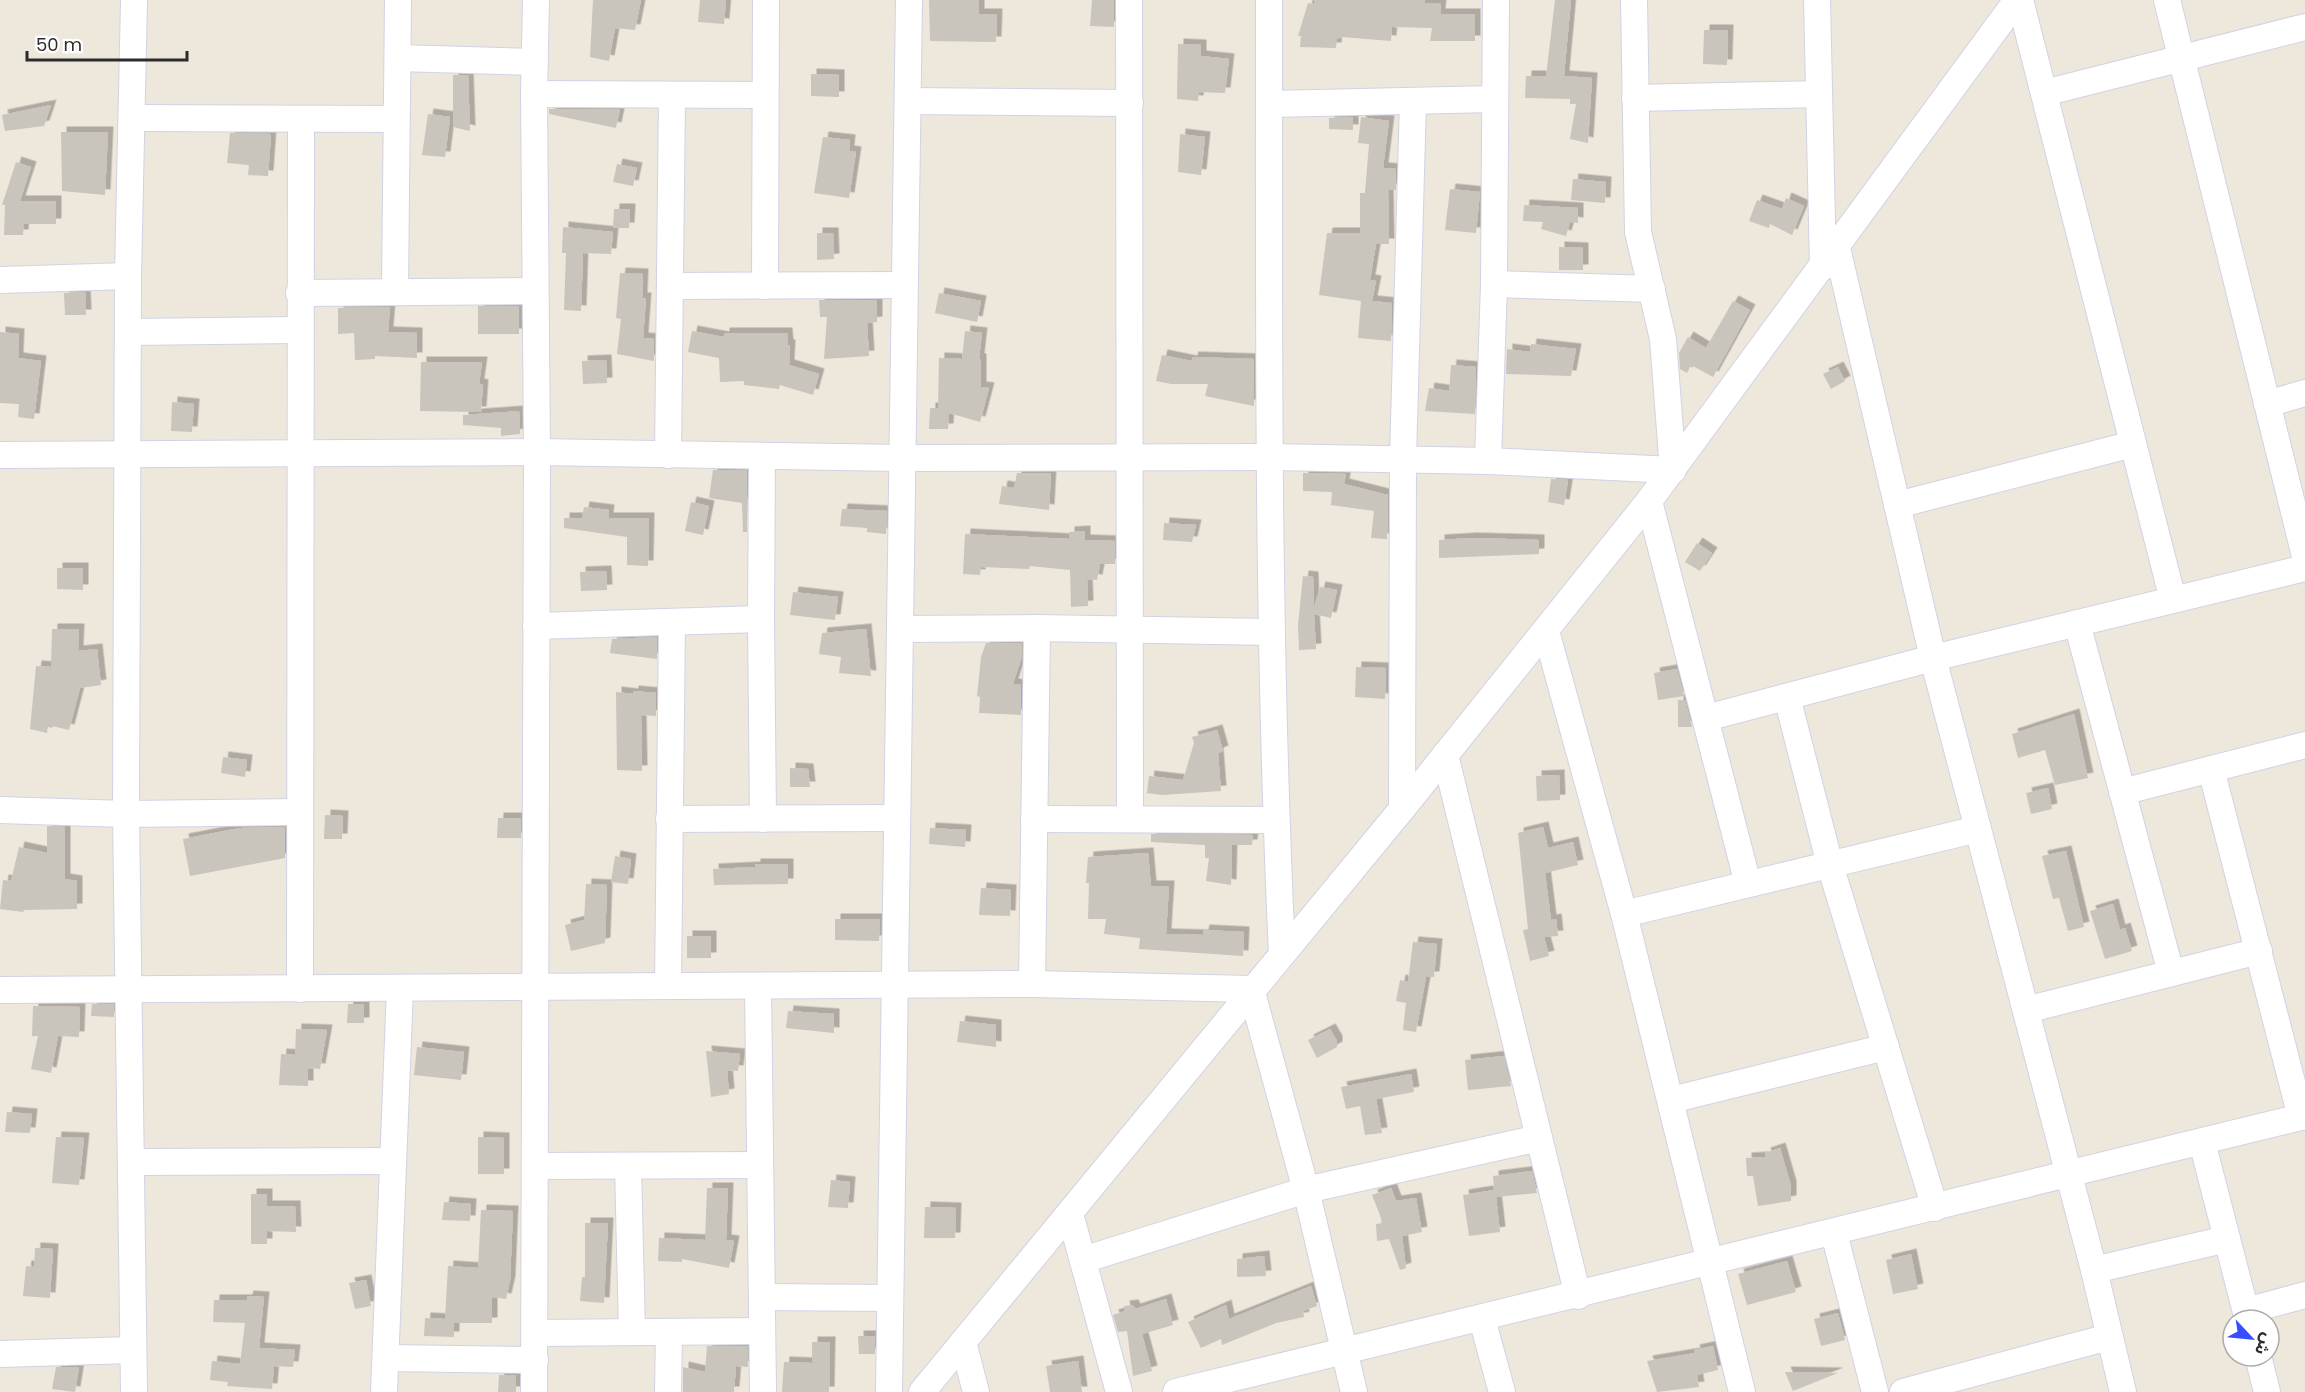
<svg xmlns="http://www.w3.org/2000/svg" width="2305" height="1392" font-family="Poppins,'Noto Sans Arabic',sans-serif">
<defs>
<filter id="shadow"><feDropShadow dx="5.5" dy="-5.5" stdDeviation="0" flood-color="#0004"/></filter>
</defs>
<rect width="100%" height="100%" fill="#eee7dc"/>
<g fill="#c9c4bc" filter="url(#shadow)">
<polygon points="593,0 641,0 635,30 615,28 609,61 590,57"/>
<polygon points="700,0 726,0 724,24 698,22"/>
<polygon points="929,0 979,0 979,14 997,14 996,42 930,41"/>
<polygon points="1092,0 1114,0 1114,27 1090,26"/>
<polygon points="1314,0 1425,0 1425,3 1441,4 1440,14 1475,14 1475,41 1430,41 1432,28 1392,27 1391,41 1342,37 1337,39 1336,48 1300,47 1301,36 1298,36 1308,3 1314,4"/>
<polygon points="1555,0 1571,0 1564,76 1592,78 1588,143 1570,139 1576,104 1570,104 1570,99 1525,98 1526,76 1546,76"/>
<polygon points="1704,30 1728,30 1727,65 1703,64"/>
<polygon points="1178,44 1201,45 1201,56 1229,59 1225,93 1199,92 1198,101 1177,99"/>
<polygon points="811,74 839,75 839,97 811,96"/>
<polygon points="453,75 468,75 470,131 453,127"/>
<polygon points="51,105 44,126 5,131 2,115"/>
<polygon points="549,109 620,109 616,128 549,114"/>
<polygon points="428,114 450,117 445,157 422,155"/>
<polygon points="1353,117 1353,130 1329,129 1329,118"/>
<polygon points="1361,117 1389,121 1383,168 1396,169 1396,190 1388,189 1389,244 1376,244 1370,280 1376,281 1372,301 1392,303 1391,341 1358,338 1361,301 1319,295 1327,233 1360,233 1360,193 1365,193 1369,144 1358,143"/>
<polygon points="61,132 108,132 105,195 62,191"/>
<polygon points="230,133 271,134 268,176 248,175 249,165 227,163"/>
<polygon points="1180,134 1205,137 1201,175 1178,172"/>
<polygon points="823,137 850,140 849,151 856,152 849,198 814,193"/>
<polygon points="16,162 31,167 20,201 56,201 56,224 24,224 23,235 4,235 5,205 2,205"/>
<polygon points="617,164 637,168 633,186 613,182"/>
<polygon points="1573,179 1606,182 1605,203 1571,200"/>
<polygon points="1450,189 1480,192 1476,233 1445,230"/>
<polygon points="1786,198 1804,206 1792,235 1770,224 1769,228 1749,221 1757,200 1782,209"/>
<polygon points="1524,205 1578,208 1578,223 1570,222 1566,236 1541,229 1543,222 1523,221"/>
<polygon points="614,209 630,209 629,228 613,228"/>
<polygon points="563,227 613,232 611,254 583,253 581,311 564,310 566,253 562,253"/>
<polygon points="817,233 833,233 834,259 817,260"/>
<polygon points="1559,247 1583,248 1583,270 1559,270"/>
<polygon points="620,273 643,274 642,298 646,298 643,338 654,339 654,361 617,354 621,319 616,318"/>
<polygon points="85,292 86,315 65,315 64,293"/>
<polygon points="939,293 981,301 977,322 935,313"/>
<polygon points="819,300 877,300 877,322 867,323 869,356 824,359 827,317 820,317"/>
<polygon points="1733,301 1750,310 1713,377 1691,365 1687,373 1680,369 1679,353 1688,337 1706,348"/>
<rect x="478" y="306" width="41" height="28"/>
<polygon points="390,307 388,332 417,333 417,358 375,356 375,359 355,360 354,333 338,334 338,308"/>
<polygon points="692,331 724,337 724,333 787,333 788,345 790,345 789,365 819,374 813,395 780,385 779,389 744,385 744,381 720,382 719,358 688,352"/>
<polygon points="965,331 982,333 979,359 981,359 981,387 989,388 980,422 949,413 948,429 929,429 930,408 938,408 939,358 962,359"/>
<polygon points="0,332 19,334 18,358 41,361 34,419 18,417 19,404 0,403"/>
<polygon points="1531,344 1576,349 1571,376 1506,374 1507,349 1530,352"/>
<polygon points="1162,355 1192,361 1193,357 1254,359 1254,406 1205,396 1208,384 1171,384 1156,381"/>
<polygon points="606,360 607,383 583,384 582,361"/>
<polygon points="421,362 482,362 479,384 483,385 481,412 420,411"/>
<polygon points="1451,365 1476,367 1475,414 1425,411 1429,388 1449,391"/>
<polygon points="1838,367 1845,381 1831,389 1823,374"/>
<polygon points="172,402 194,404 192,432 171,431"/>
<polygon points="519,411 520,434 501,436 501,428 463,425 463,415"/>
<polygon points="713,470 747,470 747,532 743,532 742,503 709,498"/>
<polygon points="1017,473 1051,473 1049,510 999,504 1002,486 1014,488"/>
<polygon points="1303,473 1346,474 1344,484 1388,495 1387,539 1371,538 1374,511 1331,505 1332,492 1303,491"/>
<polygon points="1551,479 1568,480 1564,505 1548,502"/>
<polygon points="691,502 709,506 703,535 685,531"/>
<polygon points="584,507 609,510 608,518 649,518 648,566 627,565 627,537 564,528 564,518 582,518"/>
<polygon points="842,509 887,511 886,534 867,532 867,528 840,526"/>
<polygon points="1164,523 1196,525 1192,542 1163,540"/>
<polygon points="1085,531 1085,540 1115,541 1115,564 1100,564 1097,580 1087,579 1088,606 1071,607 1070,570 1030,566 1029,569 981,567 980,575 963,574 965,534 1069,539 1069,532"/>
<polygon points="1471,538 1539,540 1539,554 1439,558 1439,540"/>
<polygon points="1697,543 1712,553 1700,571 1685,562"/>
<polygon points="57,568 83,568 83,590 57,589"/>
<polygon points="606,571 607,590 581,591 580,572"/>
<polygon points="1303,576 1313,577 1314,608 1320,587 1337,590 1331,618 1314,614 1316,649 1299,650 1298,625"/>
<polygon points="793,592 838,597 835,620 790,615"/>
<polygon points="52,629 79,629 78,651 97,649 101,685 80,688 69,730 48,725 47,733 30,729 36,666 51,667"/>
<polygon points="866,629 871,676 839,673 841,657 819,654 822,633"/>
<polygon points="657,637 657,659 610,653 612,639"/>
<polygon points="986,643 1022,643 1022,656 1013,684 1021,685 1021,715 979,713 980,697 977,696 981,657"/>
<polygon points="1356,667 1386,668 1385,699 1355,697"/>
<polygon points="1677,669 1684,696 1658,700 1654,673"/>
<polygon points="633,691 656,693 656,716 641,715 642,771 617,770 616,692 633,694"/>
<polygon points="1678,700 1685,700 1692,727 1678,727"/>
<polygon points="2074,714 2088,778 2055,785 2045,750 2018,758 2012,734"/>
<polygon points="1217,730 1223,751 1218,753 1221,791 1162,795 1147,793 1149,776 1183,780 1194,743 1192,737"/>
<polygon points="223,757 247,760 245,777 221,773"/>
<polygon points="790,768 808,769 810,787 790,787"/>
<polygon points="1559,775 1560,800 1537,801 1536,776"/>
<polygon points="2048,788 2052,809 2031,814 2026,793"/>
<polygon points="325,815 343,816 342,839 324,839"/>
<polygon points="498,818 521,818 521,838 497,838"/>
<polygon points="47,826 65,827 65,879 77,881 77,909 24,910 23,912 0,909 3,880 11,881 19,847 47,853"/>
<polygon points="285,827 285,858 190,876 183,839 240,828"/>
<polygon points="1543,827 1548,848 1573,842 1578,865 1545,873 1551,920 1556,919 1558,936 1544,937 1549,956 1530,961 1523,930 1528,929 1518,833"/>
<polygon points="930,828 966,830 965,847 929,844"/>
<polygon points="1151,834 1253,835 1252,845 1232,845 1231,885 1206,881 1209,858 1205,858 1205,845 1151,842"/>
<polygon points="2066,851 2084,927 2068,931 2059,898 2053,899 2042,856"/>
<polygon points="1148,853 1151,886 1169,886 1166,934 1203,935 1204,930 1244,932 1243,956 1139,949 1140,938 1104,934 1106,919 1088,919 1089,883 1086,883 1088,857"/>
<polygon points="615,856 631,859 628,884 611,882"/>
<polygon points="755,864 788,864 788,884 714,885 713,869 755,867"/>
<polygon points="586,884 607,885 605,943 571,951 565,925 584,920"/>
<polygon points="981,888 1011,890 1010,916 979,915"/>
<polygon points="2113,904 2120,930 2125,928 2132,951 2105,959 2090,911"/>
<polygon points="835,919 880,919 879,941 835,940"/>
<rect x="687" y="936" width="24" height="22"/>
<polygon points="1413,942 1437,944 1434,977 1426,977 1416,1032 1403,1030 1406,1003 1396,1001 1400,980 1408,982"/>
<polygon points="92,1004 114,1004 114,1017 91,1016"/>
<polygon points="348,1004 364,1004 364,1023 347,1023"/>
<polygon points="33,1006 80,1007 79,1037 58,1036 51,1073 31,1069 38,1036 32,1036"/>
<polygon points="788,1011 834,1014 834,1033 786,1028"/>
<polygon points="960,1021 996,1025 996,1047 957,1042"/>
<polygon points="296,1029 327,1030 320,1069 308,1068 308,1086 279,1085 281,1054 295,1055"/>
<polygon points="1330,1029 1337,1041 1337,1047 1317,1058 1308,1040"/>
<polygon points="417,1047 464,1052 461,1080 414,1075"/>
<polygon points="706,1051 740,1054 738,1071 727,1070 729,1094 711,1097"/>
<polygon points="1504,1056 1511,1086 1468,1090 1465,1060"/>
<polygon points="1411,1074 1414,1092 1376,1099 1382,1133 1365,1135 1360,1106 1346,1109 1341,1087"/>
<polygon points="7,1112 32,1114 30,1133 5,1132"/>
<polygon points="56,1137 84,1138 79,1185 52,1183"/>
<polygon points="478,1137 504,1138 504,1174 478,1174"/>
<polygon points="1780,1148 1791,1186 1791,1201 1758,1206 1753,1176 1747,1176 1746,1158 1766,1157 1765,1153"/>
<polygon points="1532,1171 1537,1193 1496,1197 1500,1232 1469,1236 1463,1195 1494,1190 1493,1176"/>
<polygon points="831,1180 850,1182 848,1208 828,1207"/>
<polygon points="707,1188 728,1188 726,1240 734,1241 729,1268 682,1259 682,1262 658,1261 659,1238 705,1240"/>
<polygon points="1391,1188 1396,1201 1416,1198 1422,1232 1402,1236 1406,1268 1400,1270 1389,1239 1377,1241 1376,1224 1383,1223 1372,1195"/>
<polygon points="251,1194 267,1194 267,1206 295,1206 296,1232 267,1231 267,1244 251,1244"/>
<polygon points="444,1202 471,1204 470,1221 442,1220"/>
<polygon points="925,1207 956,1208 955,1238 924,1238"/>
<polygon points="481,1210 513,1211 510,1281 506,1299 492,1297 492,1323 454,1323 454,1337 424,1336 425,1318 445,1319 448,1266 478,1268"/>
<polygon points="585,1223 608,1223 604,1303 580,1301 582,1277 585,1277"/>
<polygon points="35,1248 53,1249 50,1298 23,1296 26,1266 34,1267"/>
<polygon points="1911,1254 1918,1289 1893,1294 1886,1260"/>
<polygon points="1264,1256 1266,1276 1237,1277 1237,1259"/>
<polygon points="1787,1261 1796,1292 1747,1305 1738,1274"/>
<polygon points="366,1280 371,1306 355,1309 349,1283"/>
<polygon points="1311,1286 1317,1306 1303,1311 1304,1317 1276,1323 1222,1345 1221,1339 1201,1348 1188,1322 1226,1305 1229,1319"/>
<polygon points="248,1296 264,1297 259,1348 295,1350 293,1367 274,1366 272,1389 227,1386 228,1382 210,1380 212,1361 240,1364 245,1323 213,1322 214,1300 247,1300"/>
<polygon points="1166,1299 1173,1325 1142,1334 1152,1371 1133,1376 1127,1331 1118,1332 1113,1315 1125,1311 1124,1306 1133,1305 1135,1309"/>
<polygon points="1838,1313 1845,1340 1821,1346 1814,1319"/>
<polygon points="858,1336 875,1336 875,1354 859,1354"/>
<polygon points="812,1342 830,1342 829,1392 782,1392 784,1362 812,1363"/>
<polygon points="707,1346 747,1346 748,1367 736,1366 734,1392 683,1392 683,1367 705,1372"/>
<polygon points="1713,1346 1718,1370 1697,1375 1699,1387 1657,1392 1647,1361 1695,1353 1694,1350"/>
<polygon points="1078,1361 1082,1392 1050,1392 1046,1366"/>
<polygon points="56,1367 79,1367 75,1392 52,1389"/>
<polygon points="1785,1372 1838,1373 1793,1391"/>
<polygon points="499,1375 516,1375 516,1392 498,1392"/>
</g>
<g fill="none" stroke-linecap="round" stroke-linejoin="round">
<g stroke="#d1d3e5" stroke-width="28">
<g id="minor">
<polyline points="134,0 128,276 126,814 134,1392"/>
<polyline points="1129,0 1130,818"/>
<path d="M1269,0C1269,318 1267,636 1282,953"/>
<polyline points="1817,0 1823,267"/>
<polyline points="2020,0 2173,600"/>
<polyline points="2167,0 2305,556"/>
<polyline points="398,58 535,62"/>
<polyline points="2044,93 2305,27"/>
<polyline points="534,94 765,95"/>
<polyline points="1635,98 1819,94"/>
<polyline points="908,101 1130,103"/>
<polyline points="1269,104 1494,99"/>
<polyline points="132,118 396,119"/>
<polyline points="1837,248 1933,658 2094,1270 2123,1392"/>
<polyline points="0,280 128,276"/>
<polyline points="1494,284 1652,289"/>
<polyline points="670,286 904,285"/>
<polyline points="765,286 766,0"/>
<polyline points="395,290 398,0"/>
<polyline points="299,293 535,291"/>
<polyline points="128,332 299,330"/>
<polyline points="2267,404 2305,393"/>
<polyline points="0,455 537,452 901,458 1269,457 1488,461 1673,470 1663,339 1638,232 1634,0"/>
<polyline points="668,455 672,96"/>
<polyline points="762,456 761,619 763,819"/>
<polyline points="1488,461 1494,284 1496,0"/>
<polyline points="1649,501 1748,884"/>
<polyline points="1897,505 2133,444"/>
<polyline points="2077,623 2171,973"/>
<polyline points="536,626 761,619"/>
<polyline points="900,629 1037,628 1272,632"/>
<polyline points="1546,631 1624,914 1742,1392"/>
<polyline points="1787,697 1830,865 1935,1208"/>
<polyline points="1706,718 1933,658 2305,568"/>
<polyline points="1445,755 1578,1296"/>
<polyline points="2211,769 2301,1117"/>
<polyline points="2122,792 2305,745"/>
<polyline points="1402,809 1403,459 1413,101"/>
<polyline points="0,810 126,814 300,812"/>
<polyline points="669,819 896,818"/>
<polyline points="1034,819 1275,820"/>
<polyline points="1624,914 1978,829"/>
<polyline points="1032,984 1037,628"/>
<polyline points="668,986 672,622"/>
<polyline points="758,986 763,1392"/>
<polyline points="300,989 301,119"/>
<polyline points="0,990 1032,984 1251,989 1306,1190 1354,1392"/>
<polyline points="2026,1010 2259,951"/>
<polyline points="1671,1100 1886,1047"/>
<polyline points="2202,1142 2248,1320"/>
<polyline points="131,1162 393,1161"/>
<polyline points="535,1166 760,1165"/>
<polyline points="628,1166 632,1332"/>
<polyline points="1070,1214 1119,1392"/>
<polyline points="1834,1233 1875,1392"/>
<polyline points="1083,1260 1306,1190 1539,1138"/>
<polyline points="2094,1270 2227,1239"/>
<polyline points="762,1297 890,1298"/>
<polyline points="2246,1311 2305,1295"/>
<polyline points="1482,1319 1502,1392"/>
<polyline points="535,1333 762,1331"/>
<polyline points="963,1342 976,1392"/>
<polyline points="0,1354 132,1350"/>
<polyline points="2258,1356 2267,1392"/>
<polyline points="386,1358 535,1360"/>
<polyline points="384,1392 400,989"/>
<polyline points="534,1392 537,452 534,94 536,0"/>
<polyline points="668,1392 669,1332"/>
<polyline points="889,1392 909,0"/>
<polyline points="922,1392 1402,809 1649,501 2017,0"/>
<polyline points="1176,1392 2305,1116"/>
<polyline points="1903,1392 2109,1337"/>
</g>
</g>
<use href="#minor" stroke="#fff" stroke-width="26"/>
</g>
<g transform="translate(2251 1338) rotate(116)"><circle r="28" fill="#ffffff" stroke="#aaaaaa" stroke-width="1.5"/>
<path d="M0-4.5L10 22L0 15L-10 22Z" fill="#384dff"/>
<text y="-9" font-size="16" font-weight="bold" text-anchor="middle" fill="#2b2b2b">ش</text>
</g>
<path d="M27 51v9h160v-9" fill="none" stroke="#2b2b2b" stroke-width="3"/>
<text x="36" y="51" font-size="18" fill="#2b2b2b" stroke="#ffffff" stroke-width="4.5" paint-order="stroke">50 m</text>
</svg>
